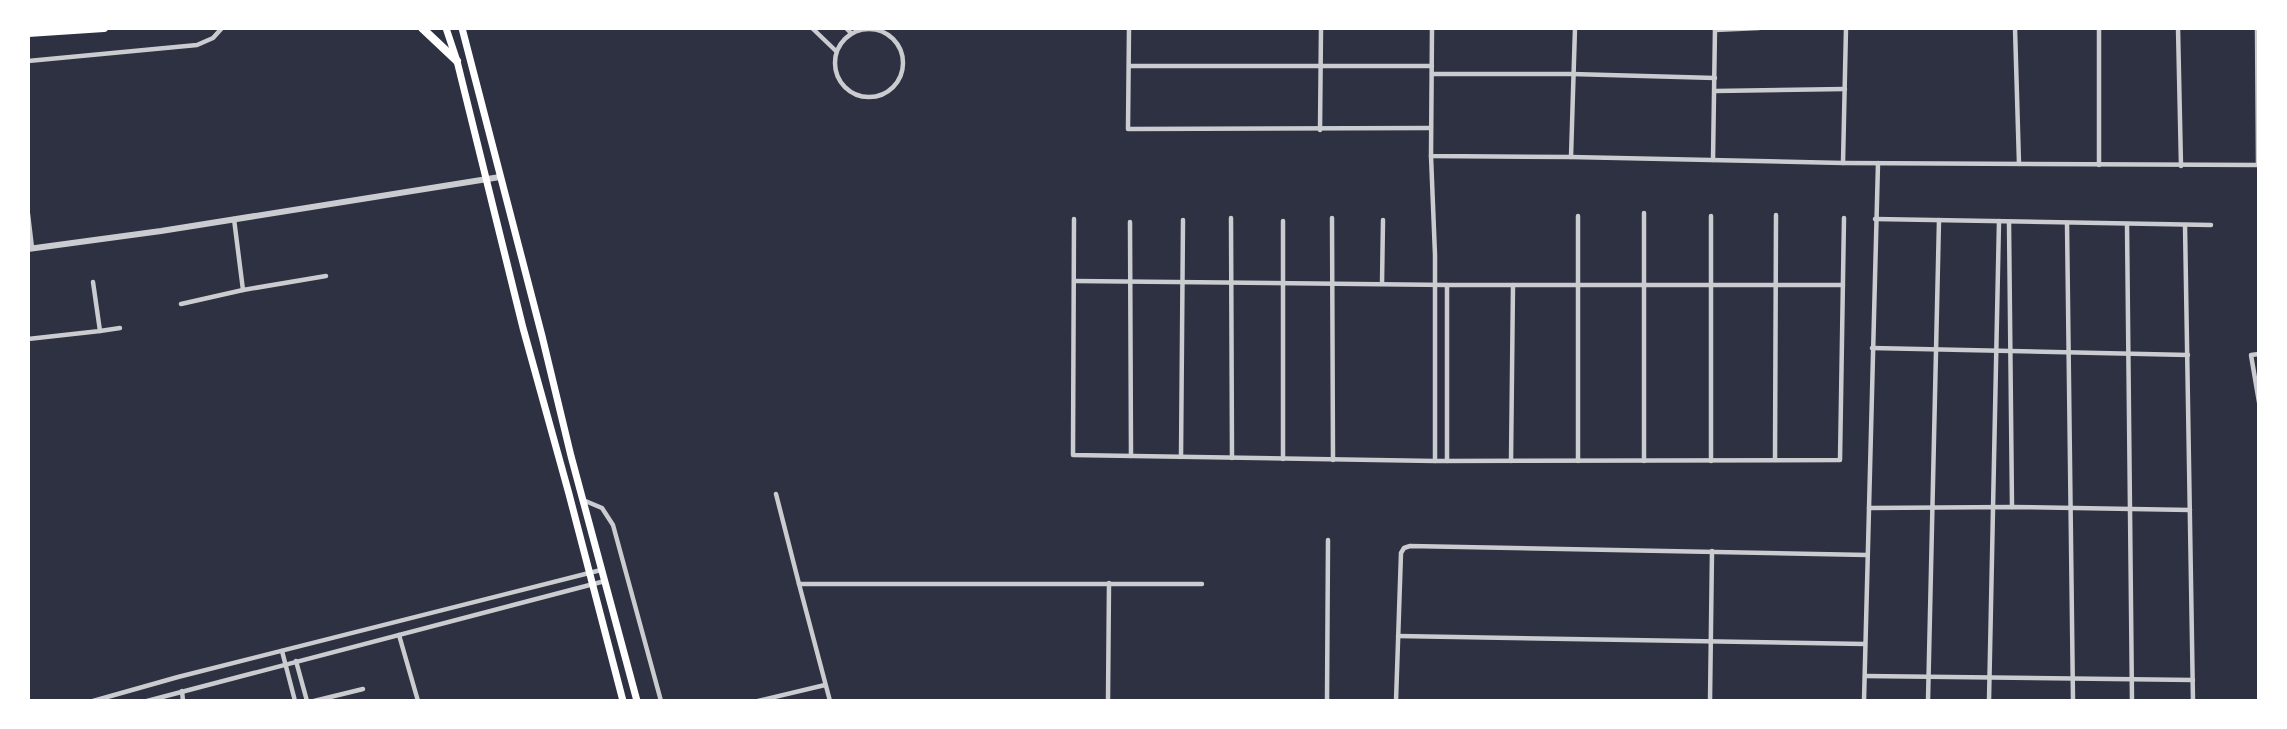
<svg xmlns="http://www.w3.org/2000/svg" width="2287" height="729" font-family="Jost,sans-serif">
<rect width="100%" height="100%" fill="#2d3142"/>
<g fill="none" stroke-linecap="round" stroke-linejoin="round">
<g stroke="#caccd0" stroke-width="4.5">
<polyline points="812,28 836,51"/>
<polyline points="846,28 851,33"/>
<polyline points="1129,28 1128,129 1431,128"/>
<polyline points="1432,28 1431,156 1571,157 1843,163 2259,165"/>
<polyline points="2015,28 2019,164"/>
<polyline points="2178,28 2181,166"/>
<polyline points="2257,28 2258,165"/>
<circle cx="869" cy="63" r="34"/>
<polyline points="1715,30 1759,28"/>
<polyline points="28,61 197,45 213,38 222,28"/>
<polyline points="1129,66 1432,66"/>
<polyline points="1432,74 1572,74 1715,78"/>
<polyline points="1715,91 1845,89"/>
<polyline points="1320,130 1321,28"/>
<polyline points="1431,156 1435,255 1435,461"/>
<polyline points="1571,157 1575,28"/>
<polyline points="1713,160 1715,28"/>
<polyline points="1843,163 1846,28"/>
<polyline points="2099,165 2099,28"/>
<polyline points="1644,213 1644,461"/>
<polyline points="28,214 32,248"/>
<polyline points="1578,216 1578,461"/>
<polyline points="1231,218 1232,458"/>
<polyline points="1332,218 1333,460"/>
<polyline points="234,219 243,290"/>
<polyline points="1074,219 1073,455 1435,461 1840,460 1844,218"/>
<polyline points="1875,219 2211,225"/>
<polyline points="1283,221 1283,459"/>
<polyline points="1130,222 1131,456"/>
<polyline points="2009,222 2012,507"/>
<polyline points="2067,223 2073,701"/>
<polyline points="2127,224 2132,701"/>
<polyline points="2185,225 2193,701"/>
<polyline points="1075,281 1447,285 1843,285"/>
<polyline points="1382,284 1383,220"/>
<polyline points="181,304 243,290 326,276"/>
<polyline points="100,331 120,328"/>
<polyline points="28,339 100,331 93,282"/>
<polyline points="1872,348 2188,355"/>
<polyline points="2259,354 2251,355 2259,402"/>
<polyline points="1181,457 1183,220"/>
<polyline points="1775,460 1776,215"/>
<polyline points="1447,461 1447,285"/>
<polyline points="1511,461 1513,285"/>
<polyline points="1711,461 1711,216"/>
<polyline points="776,494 799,584"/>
<polyline points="583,500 602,508 613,525 661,701"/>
<polyline points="1869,508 2012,507 2190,510"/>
<polyline points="399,635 418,701"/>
<polyline points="1398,636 1865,644"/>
<polyline points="282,651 295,701"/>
<polyline points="296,661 307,701"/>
<polyline points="1865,676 2193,680"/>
<polyline points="182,691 183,701"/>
<polyline points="93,701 178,677 601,570"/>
<polyline points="147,701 605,581"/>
<polyline points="314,701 363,689"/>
<polyline points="758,701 825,685"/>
<polyline points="830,701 799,584 1202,584"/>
<polyline points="1108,701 1109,583"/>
<polyline points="1327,701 1328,540"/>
<polyline points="1396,701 1401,553 1404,548 1410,546 1867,555"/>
<polyline points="1710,701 1712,551"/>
<polyline points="1864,701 1878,163"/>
<polyline points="1928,701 1939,220"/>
<polyline points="1989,701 1999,221"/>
</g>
<polyline stroke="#caccd0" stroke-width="6" points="28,249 161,231 500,177"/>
<g stroke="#fff" stroke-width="7">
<polyline points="446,28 457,61 523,328 569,494 623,701"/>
<polyline points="462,28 542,336 571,456 637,701"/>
</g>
<g stroke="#fff" stroke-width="8">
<polyline points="422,28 457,61"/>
<polyline points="28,33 104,28"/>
</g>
</g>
<rect width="2287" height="729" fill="none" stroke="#ffffff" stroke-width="60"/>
</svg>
